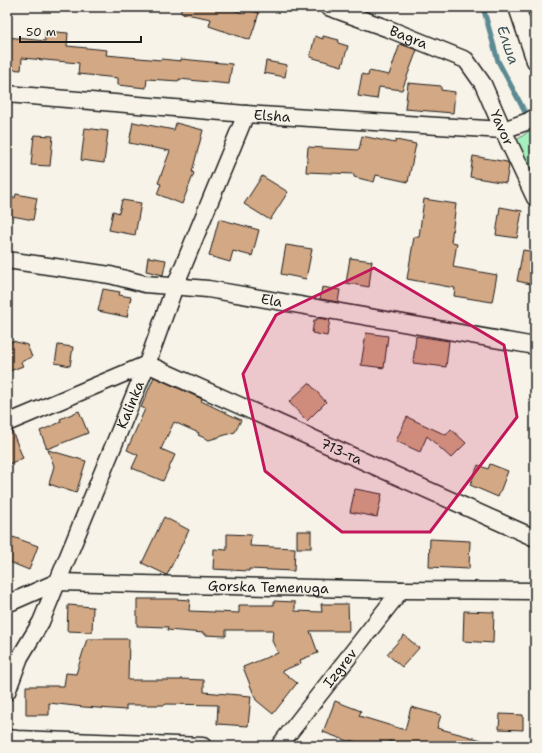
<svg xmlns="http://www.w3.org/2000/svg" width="542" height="753" font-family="'Shantell Sans',sans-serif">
<rect width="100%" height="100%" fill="#f7f3e8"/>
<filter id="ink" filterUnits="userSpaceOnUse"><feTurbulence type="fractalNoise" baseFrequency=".025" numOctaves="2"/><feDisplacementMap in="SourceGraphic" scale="8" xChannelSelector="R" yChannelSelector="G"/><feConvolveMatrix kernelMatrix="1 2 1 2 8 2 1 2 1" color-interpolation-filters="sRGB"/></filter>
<g filter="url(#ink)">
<polygon fill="#a6f0be" stroke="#61866d" points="535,127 535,184 514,142"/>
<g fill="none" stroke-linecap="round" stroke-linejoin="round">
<polyline stroke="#5b8a92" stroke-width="5" points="483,7 498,61 535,131"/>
</g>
<g fill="#d3a884" stroke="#1c1c1c">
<polygon points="181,7 226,7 245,14 246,9 259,13 250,40 209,26 211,19 181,13"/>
<polygon points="45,31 68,33 67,46 107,50 106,55 161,60 161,59 181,61 181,59 232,64 229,84 179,79 179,81 147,79 146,88 118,85 118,78 78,74 79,63 22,58 21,70 7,69 7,37 45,41"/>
<polygon points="315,36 323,39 323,36 339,40 338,43 348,46 342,66 310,57"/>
<polygon points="400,44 417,50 402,90 379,87 377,99 358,96 362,74 368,76 369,71 389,75"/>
<polygon points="266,61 287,65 285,77 264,73"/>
<polygon points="408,83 441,86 441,90 455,92 453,113 405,109"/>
<polygon points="133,122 174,130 176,123 203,130 192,172 194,173 182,204 157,194 161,184 158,183 170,151 129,143"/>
<polygon points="85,128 108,131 104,163 81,160"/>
<polygon points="34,135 53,136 50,166 31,165"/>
<polygon points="362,136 395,143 396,140 416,144 408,182 376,175 374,182 354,177 354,174 306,172 308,147 359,150"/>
<polygon points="473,156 507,162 509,165 506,183 470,177"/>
<polygon points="262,176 288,192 270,220 244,204"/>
<polygon points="16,194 37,198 33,220 7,215 7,208 9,197 15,198"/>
<polygon points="424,199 456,204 451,242 457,243 453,267 497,275 492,302 454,296 455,288 407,279 414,237 419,237"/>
<polygon points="122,200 141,203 135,235 109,230 113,211 119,213"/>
<polygon points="500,207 522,211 517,238 496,235"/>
<polygon points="219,219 259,230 252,256 233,251 230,262 209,256"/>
<polygon points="286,245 312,249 306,279 281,274"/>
<polygon points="523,250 535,252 535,285 517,281"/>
<polygon points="148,257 166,260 163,275 146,271"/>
<polygon points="350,258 372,261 369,287 346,283"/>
<polygon points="322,287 340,290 338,302 320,299"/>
<polygon points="103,289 120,292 119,295 131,297 127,317 98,311"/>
<polygon points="317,318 330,320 327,336 312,333 314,320 317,320"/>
<polygon points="366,333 388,336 384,368 361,365"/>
<polygon points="416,336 449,341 446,367 413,363"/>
<polygon points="13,341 27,345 32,357 21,362 23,366 7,372 7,343"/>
<polygon points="58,345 73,347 70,366 55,363"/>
<polygon points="154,377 202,399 201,401 241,420 235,432 209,440 198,435 199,433 174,422 161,449 175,455 163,481 132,468 138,455 127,450 145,409 141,407"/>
<polygon points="309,383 326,402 307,421 289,402"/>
<polygon points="79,411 88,433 47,449 40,431 61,422 60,419"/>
<polygon points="407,417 446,435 451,429 466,443 451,458 427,436 420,452 396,441"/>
<polygon points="12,431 23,458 7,465 7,432"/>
<polygon points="48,450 86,461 76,493 49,484 54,466"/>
<polygon points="490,464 508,471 498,497 470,485 478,465 488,469"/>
<polygon points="355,489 382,494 377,517 350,512"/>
<polygon points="164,517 189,530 167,575 142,563"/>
<rect x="297" y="531" width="14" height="17"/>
<polygon points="227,534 251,535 250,546 295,548 294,571 249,569 249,571 213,569 214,549 227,550"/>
<polygon points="13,537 38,546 29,570 7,561 7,552"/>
<polygon points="430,539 470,541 469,569 429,567"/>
<polygon points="137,599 175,599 190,600 189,611 239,613 239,605 274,605 274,601 295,602 295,611 322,612 321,604 348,604 349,631 310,631 318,653 300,660 301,663 282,671 297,683 273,714 256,700 243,667 278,653 272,641 273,630 226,630 226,636 204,635 204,633 167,630 168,627 137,626"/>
<polygon points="68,605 93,607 92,632 67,631"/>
<polygon points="464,611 494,612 493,643 463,641"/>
<polygon points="404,635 419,648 402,667 387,654"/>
<polygon points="87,639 129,639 128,680 181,680 181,679 204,680 204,692 251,696 248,726 217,724 218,705 166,704 165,705 126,705 126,710 84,707 49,703 49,715 26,715 26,686 64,686 66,673 76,674"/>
<polygon points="335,701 361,711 359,716 405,730 411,707 441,715 437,728 489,742 489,746 406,746 389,741 387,746 369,746 350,740 350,742 323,732"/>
<polygon points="500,714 523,715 523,730 499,729"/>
</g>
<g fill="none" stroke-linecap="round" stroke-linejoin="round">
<g stroke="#1c1c1c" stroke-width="19">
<g id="minor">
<path id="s1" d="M328,7L389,29L466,60L483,84L503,130L535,198"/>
<polyline points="517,7 535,61"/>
<path id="s2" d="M7,94L246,114L503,130L529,121L535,117"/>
<path id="s3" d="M7,260L110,275L145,284L208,289L535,346"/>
<path id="s4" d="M7,423L64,399L147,364L535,538"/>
<path id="s5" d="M7,604L57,582L401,590L535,591"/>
<path id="s6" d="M7,692L20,657L41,622L147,364L175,286L246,114"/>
<polyline points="7,738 17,739 203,746"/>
<path id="s7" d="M279,746L401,590"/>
</g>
</g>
<use href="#minor" stroke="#f7f3e8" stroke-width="16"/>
</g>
</g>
<path fill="#c2185b" fill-opacity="0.2" stroke="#c2185b" stroke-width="3" stroke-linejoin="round" d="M374,268L504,345L517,417L430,532H342L265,471L243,374L276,315Z"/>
<g text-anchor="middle" stroke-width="3.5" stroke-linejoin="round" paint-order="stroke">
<g font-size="14" fill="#1c1c1c" stroke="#f7f3e8">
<text dy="5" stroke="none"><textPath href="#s1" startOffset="86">Bagra</textPath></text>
<text dy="5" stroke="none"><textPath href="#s2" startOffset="266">Elsha</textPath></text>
<text dy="5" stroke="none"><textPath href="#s1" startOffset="225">Yavor</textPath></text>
<text dy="5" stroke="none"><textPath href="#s3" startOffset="268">Ela</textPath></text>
<text dy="5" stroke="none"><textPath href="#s6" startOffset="313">Kalinka</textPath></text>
<text dy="5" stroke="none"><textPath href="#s4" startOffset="365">713-та</textPath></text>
<text dy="5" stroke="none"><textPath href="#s5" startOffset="266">Gorska Temenuga</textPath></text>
<text dy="5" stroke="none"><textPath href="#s7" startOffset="99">Izgrev</textPath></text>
</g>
<g font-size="15" font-style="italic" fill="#3c5357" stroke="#f7f3e8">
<text transform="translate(508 45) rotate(71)" y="5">Елша</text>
</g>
</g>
<rect width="542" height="753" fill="none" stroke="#f7f3e8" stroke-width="24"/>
<rect x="12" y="12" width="518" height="729" fill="none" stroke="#1c1c1c" stroke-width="1.5" filter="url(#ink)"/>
<path d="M20 36v6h121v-6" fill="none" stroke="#1c1c1c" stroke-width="2"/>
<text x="26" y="36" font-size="12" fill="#1c1c1c" stroke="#f7f3e8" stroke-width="3" paint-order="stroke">50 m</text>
</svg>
